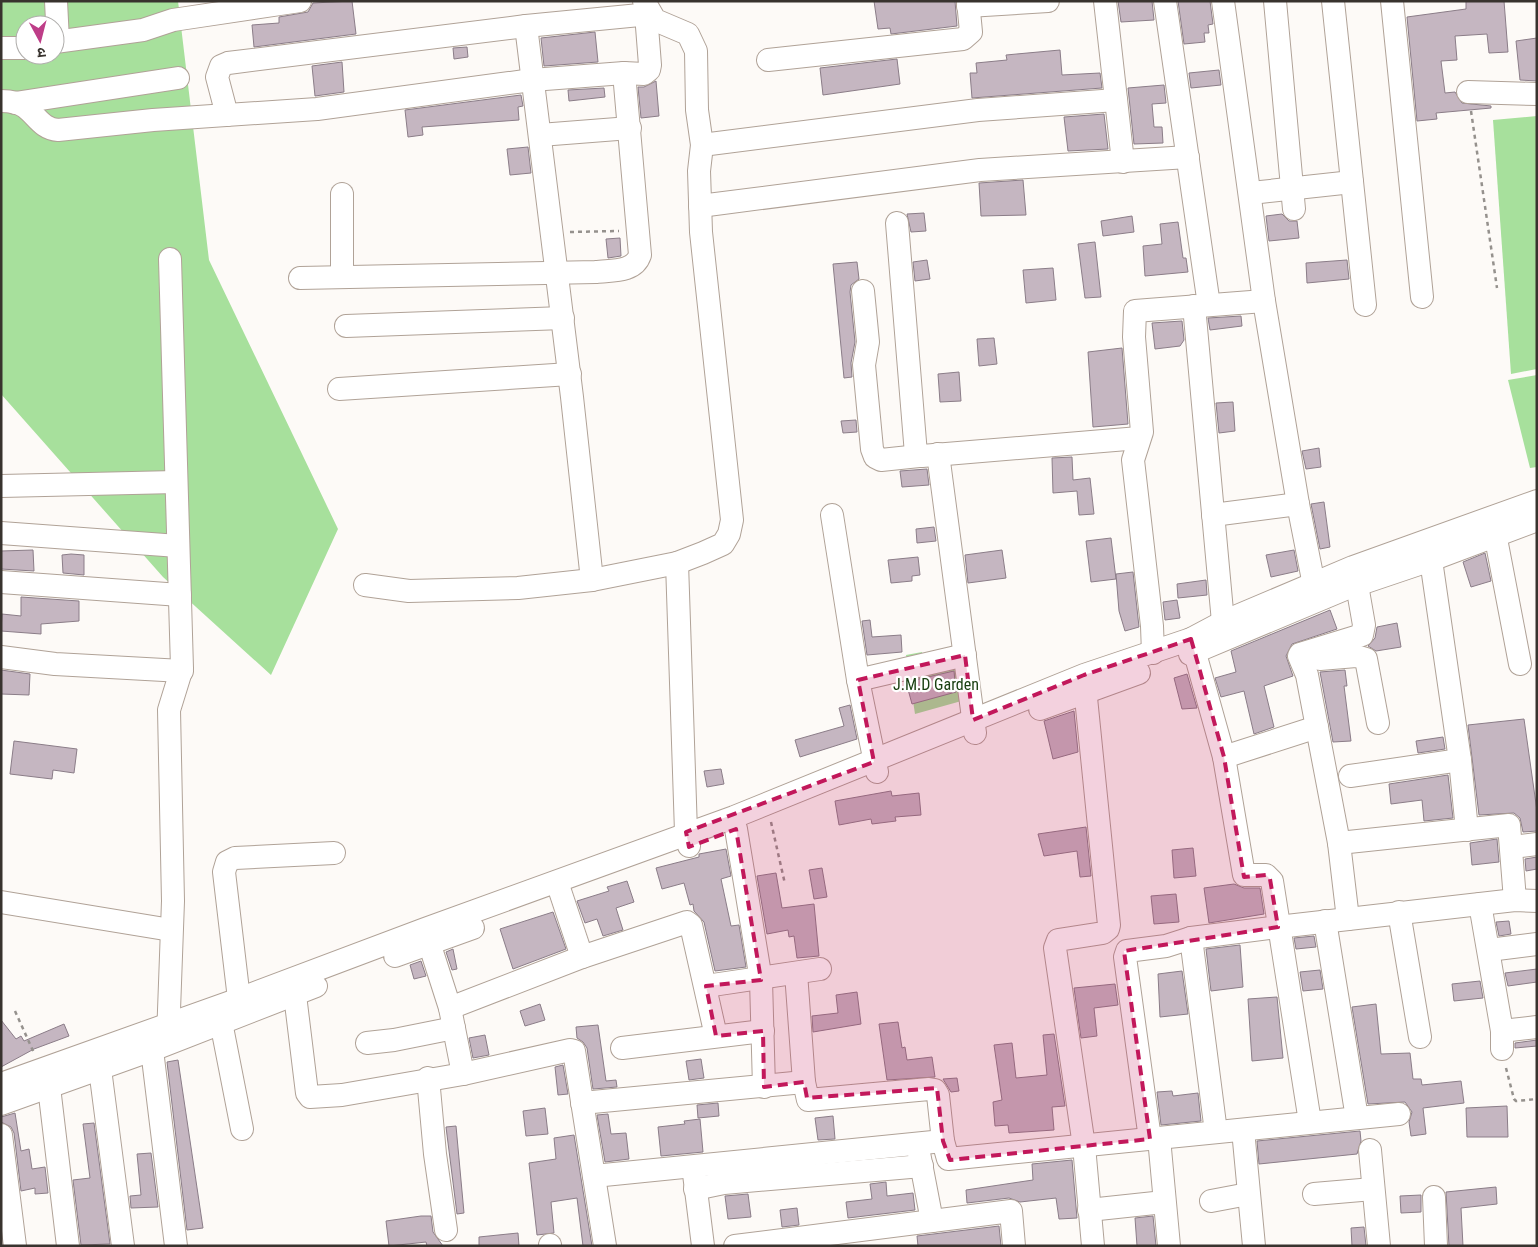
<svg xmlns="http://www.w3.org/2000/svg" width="1538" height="1247" font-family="'Roboto Condensed','Noto Sans Devanagari',sans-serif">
<rect width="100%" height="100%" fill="#fdfaf7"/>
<g fill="#a7e09c" fill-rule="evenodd">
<path d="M1,1H178L209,260L338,529L271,675L163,577L1,394ZM25,25H55V55H25Z"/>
<polygon points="1537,116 1537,369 1511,374 1493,120"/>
<polygon points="1537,375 1537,467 1530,468 1508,380"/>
<polygon points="922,652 924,663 957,656 965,700 915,714 906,655"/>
</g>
<g fill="#c5b6c1" stroke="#8b7d88">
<polygon points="352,1 356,34 254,47 252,25 279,23 279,17 308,12 313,3"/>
<polygon points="874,1 955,1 957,26 891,34 890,28 878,29"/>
<polygon points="1118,1 1152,1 1154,20 1121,22"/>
<polygon points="1178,1 1210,1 1213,24 1208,25 1209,33 1204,33 1205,42 1184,44"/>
<polygon points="1466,1 1504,1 1508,52 1489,53 1487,34 1455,36 1457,60 1441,61 1445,93 1455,92 1462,103 1491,106 1491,108 1436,113 1437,119 1417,121 1407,17 1466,9"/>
<polygon points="595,32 598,62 544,66 541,38"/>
<polygon points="1537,38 1537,81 1520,80 1516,41"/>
<polygon points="467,47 468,57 454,59 453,48"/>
<polygon points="1060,50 1062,75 1100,73 1102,88 972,98 970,73 977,73 976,63 1007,60 1006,55"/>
<polygon points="897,59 900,84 823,95 820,68"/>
<polygon points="342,62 344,92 315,96 312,66"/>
<polygon points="1219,70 1221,85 1191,88 1189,73"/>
<polygon points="656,81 659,116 641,118 638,87 644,87"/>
<polygon points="1164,85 1166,103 1152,104 1154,127 1162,127 1163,143 1134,144 1128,88"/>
<polygon points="604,88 605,97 569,101 568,90"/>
<polygon points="521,95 523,106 518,107 519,120 422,127 423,135 408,137 405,110"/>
<polygon points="1104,114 1108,149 1068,151 1064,117"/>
<polygon points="528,147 531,173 510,175 507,149"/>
<polygon points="1023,180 1026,215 981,216 979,183"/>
<polygon points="924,213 926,231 911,232 907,214"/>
<polygon points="1282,214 1289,221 1297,221 1299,238 1269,241 1266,216"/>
<polygon points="1132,216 1134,232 1103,236 1101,221"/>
<polygon points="1178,222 1183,258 1186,258 1188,272 1145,276 1143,246 1162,244 1160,224"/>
<polygon points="620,238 621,256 608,258 606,239"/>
<polygon points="1095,242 1101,297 1085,298 1078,244"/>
<polygon points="927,260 930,279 915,281 913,262"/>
<polygon points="1347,260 1349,279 1307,283 1306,263"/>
<polygon points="857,262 859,279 851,285 850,292 855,342 851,363 852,377 844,378 833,264"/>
<polygon points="1053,268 1056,300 1026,303 1023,270"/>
<polygon points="1241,316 1242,326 1210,330 1208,318"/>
<polygon points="1182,321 1184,340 1180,346 1155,349 1152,323"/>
<polygon points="994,338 997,364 979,366 977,339"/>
<polygon points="1122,348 1128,424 1093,427 1088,352"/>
<polygon points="959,372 961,401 940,402 938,374"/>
<polygon points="1233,402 1235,431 1219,433 1216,403"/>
<polygon points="856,420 857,432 843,433 841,421"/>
<polygon points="1319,448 1321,467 1306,469 1302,451"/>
<polygon points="1072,457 1073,480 1090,478 1094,514 1079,515 1077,491 1053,493 1052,458"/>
<polygon points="927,469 929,485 902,487 900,471"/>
<polygon points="1324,502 1330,547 1320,549 1311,504"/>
<polygon points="934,527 936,541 917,543 916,529"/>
<polygon points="1111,538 1116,579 1091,582 1086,541"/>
<polygon points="33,550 34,571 1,569 1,551"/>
<polygon points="1002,550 1006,578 968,583 965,555"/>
<polygon points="1294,550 1298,571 1271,577 1266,555"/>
<polygon points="1485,553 1491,581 1471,587 1463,562"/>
<polygon points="71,554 84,555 84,575 63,573 62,555"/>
<polygon points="918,557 920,575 912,576 912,581 891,583 888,560"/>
<polygon points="1133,572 1139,627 1125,631 1119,611 1116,574"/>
<polygon points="1206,580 1207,595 1178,598 1177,584"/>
<polygon points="21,597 79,601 79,621 41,624 41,634 1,631 2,614 21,616"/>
<polygon points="1177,600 1180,618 1165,620 1163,602"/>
<polygon points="1330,610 1337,629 1292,644 1286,656 1293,676 1264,686 1274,727 1254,734 1244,691 1221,697 1215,678 1236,672 1231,651"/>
<polygon points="870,620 872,637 901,635 902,652 867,655 862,621"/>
<polygon points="1397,623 1401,647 1376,651 1368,646 1375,638 1377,627"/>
<polygon points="1,670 30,674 29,695 1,694"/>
<polygon points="1345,670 1347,686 1344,686 1351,741 1333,742 1320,672"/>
<polygon points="954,671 956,692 912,704 906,682"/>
<polygon points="1187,674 1197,708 1182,709 1174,678"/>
<polygon points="850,705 857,739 800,757 795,740 844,726 839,708"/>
<polygon points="1074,711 1078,752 1053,759 1044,721"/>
<polygon points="1524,719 1537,811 1537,831 1523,832 1520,818 1514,813 1479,815 1468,725"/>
<polygon points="1443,737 1445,749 1418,753 1416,741"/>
<polygon points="14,741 77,749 74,773 53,770 52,779 10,774"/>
<polygon points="721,769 724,784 707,787 704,771"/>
<polygon points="1448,775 1453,818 1424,821 1422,800 1391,804 1389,784"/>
<polygon points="891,791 892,796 919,793 921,815 895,817 896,821 872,824 871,819 839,825 835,801"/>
<polygon points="1086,827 1091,876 1080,877 1077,851 1044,856 1038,834"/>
<polygon points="1497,839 1499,862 1472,865 1470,843"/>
<polygon points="1193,848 1196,876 1174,878 1172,850"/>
<polygon points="726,849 731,876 721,879 731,926 739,925 746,967 715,971 704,922 694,911 693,904 690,905 684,883 662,889 656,868 699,857 699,854"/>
<polygon points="1537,857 1537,869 1526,871 1525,859"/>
<polygon points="822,868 827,897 814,899 809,870"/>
<polygon points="776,873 782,908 814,904 819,956 797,958 794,936 789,937 788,930 767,934 757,876"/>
<polygon points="627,881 634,902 616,908 623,930 603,936 597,919 585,923 577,901 609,891 607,887"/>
<polygon points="1234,884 1244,888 1260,888 1264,914 1209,923 1204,888"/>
<polygon points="1176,894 1179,922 1154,924 1151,896"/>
<polygon points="553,912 566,949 513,969 500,929"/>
<polygon points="1509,921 1511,934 1499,936 1496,922"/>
<polygon points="1314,936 1316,947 1296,949 1294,938"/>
<polygon points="1240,945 1243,987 1211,991 1206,949"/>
<polygon points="453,949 457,969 452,970 446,952"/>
<polygon points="421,961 426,976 414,979 410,965"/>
<polygon points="1537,969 1537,982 1508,986 1505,973"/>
<polygon points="1320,970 1323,989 1303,991 1300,972"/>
<polygon points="1182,971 1188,1014 1160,1017 1158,974"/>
<polygon points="1480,981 1483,998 1454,1001 1452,984"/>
<polygon points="1115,984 1118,1005 1094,1008 1097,1036 1081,1038 1074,988"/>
<polygon points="857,992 861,1024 813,1032 812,1016 838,1013 836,995"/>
<polygon points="1277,997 1283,1058 1252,1061 1248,999"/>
<polygon points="540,1004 545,1020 525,1026 520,1011"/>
<polygon points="1376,1004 1381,1054 1410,1053 1413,1079 1421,1079 1422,1085 1461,1081 1464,1103 1423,1108 1426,1134 1411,1136 1409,1122 1412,1112 1405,1102 1368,1104 1352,1007"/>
<polygon points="1,1020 16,1039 21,1036 24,1041 64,1024 69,1036 34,1049 1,1067"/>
<polygon points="898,1022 902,1048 905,1047 907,1060 932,1057 935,1077 887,1080 879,1024"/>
<polygon points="598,1025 606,1081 616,1080 617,1087 593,1089 587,1048 583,1042 577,1038 576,1027"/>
<polygon points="1054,1034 1065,1106 1052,1107 1054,1130 1009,1133 1008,1125 995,1126 993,1102 1002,1100 994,1045 1012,1043 1016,1078 1047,1075 1043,1035"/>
<polygon points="485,1035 489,1055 473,1058 469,1038"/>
<polygon points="1537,1040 1537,1046 1515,1048 1515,1043"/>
<polygon points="701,1059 704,1078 689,1080 686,1061"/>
<polygon points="178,1060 203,1228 187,1230 167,1062"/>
<polygon points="563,1065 568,1094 558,1095 555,1067"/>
<polygon points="957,1078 959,1091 951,1092 943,1079"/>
<polygon points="1172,1091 1173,1096 1198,1093 1201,1121 1161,1125 1157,1092"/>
<polygon points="718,1103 719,1116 698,1118 697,1105"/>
<polygon points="1507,1106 1508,1137 1467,1137 1466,1108"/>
<polygon points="545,1108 548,1134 526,1136 523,1111"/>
<polygon points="15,1113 21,1151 29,1149 32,1169 45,1167 48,1193 35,1194 35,1188 21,1191 14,1133 11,1127 1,1122 1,1117"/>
<polygon points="608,1114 611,1134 626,1133 629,1159 605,1162 597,1115"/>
<polygon points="833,1116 835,1139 818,1140 815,1118"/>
<polygon points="700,1119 703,1152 661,1156 658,1127 685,1124 684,1121"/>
<polygon points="94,1123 110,1244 81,1245 73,1180 90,1178 83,1124"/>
<polygon points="456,1126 464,1213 457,1214 446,1127"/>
<polygon points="1360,1131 1361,1141 1357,1154 1259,1164 1257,1141"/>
<polygon points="574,1135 592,1246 583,1246 577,1198 551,1202 554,1233 537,1235 529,1163 556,1159 554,1138"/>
<polygon points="151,1153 158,1207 131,1208 130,1196 141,1195 137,1154"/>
<polygon points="1072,1160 1077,1218 1059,1219 1056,1198 1020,1202 1009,1198 967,1203 966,1190 1033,1180 1032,1164"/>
<polygon points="886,1182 887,1196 913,1193 915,1210 848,1218 846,1202 872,1199 870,1184"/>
<polygon points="1496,1187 1497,1204 1461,1208 1463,1246 1449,1246 1446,1192"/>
<polygon points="748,1194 751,1217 728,1219 725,1196"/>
<polygon points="1421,1195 1421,1212 1401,1213 1400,1196"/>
<polygon points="797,1208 799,1225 782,1227 780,1210"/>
<polygon points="421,1216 431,1216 433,1232 443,1246 427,1246 426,1242 389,1246 386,1221"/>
<polygon points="1153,1216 1156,1246 1137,1246 1135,1218"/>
<polygon points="999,1226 1001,1246 918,1246 917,1236"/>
<polygon points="1364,1227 1366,1246 1352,1246 1351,1228"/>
<polygon points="518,1233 519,1246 479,1246 479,1237"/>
</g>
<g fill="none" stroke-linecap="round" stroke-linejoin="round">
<g stroke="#b0a297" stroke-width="24">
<g id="minor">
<polyline points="56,1 58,41"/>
<polyline points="1105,1 1123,162"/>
<polyline points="1165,1 1209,305"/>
<polyline points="1223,1 1264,301 1298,504 1314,585"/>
<polyline points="1275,1 1294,209"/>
<polyline points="1333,1 1365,305"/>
<polyline points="1392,1 1422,297"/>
<polyline points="968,6 1048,1"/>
<polyline points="526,26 572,397 592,580"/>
<polyline points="55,42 143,30 173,20 300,1"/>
<polyline points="1,48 25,48"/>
<polyline points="768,60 963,39 971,32 968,1"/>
<polyline points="1468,92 1537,94"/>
<path d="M1,101C9,101 18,102 25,107C37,116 42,129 58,130L153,120L317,109L532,80L624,73L644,74L649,70L650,65L646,14"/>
<polyline points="15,103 178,78"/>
<polyline points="227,115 217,77 221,66 228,63 526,26 650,14"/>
<polyline points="540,135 630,128"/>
<polyline points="702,145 978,110 1116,100"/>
<polyline points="1251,193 1352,182"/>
<polyline points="342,194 342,277"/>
<polyline points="700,206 980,170 1188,157"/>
<polyline points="897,223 916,454 922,456 1139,438"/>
<path d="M300,278L596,272C611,270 634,273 640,255L624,73"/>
<polyline points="863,291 868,342 864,365 872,449 875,457 881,460 919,456"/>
<polyline points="1194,306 1223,622"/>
<polyline points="346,326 563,318"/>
<polyline points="339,389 570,374"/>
<polyline points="938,454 975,733"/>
<polyline points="1,486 176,482"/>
<polyline points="832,515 858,680 877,772"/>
<polyline points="1213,515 1298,504"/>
<polyline points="1493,523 1520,664"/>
<polyline points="1,533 178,546"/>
<polyline points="1427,546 1431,560 1460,760 1467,830"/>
<polyline points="677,563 686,832 689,846"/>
<polyline points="1,582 180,595"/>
<polyline points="365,585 409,591 518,588 592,580 677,563 703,553 723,544 729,534 732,520 701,232 699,171 702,145 697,110 696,51 688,34 655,20 644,1"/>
<polyline points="1191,639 1224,757 1244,875 1266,875 1272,881 1310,1122"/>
<polyline points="1153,653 1152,626 1133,460 1142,432 1134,337 1135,311 1264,301"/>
<polyline points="1190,654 1345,589 1431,560 1537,520"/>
<polyline points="1,657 55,664 182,671"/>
<polyline points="1320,659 1356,656 1366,659 1378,723"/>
<polyline points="1084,678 1109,925 1108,929 1103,933 1058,940 1055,948 1084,1146 1093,1246"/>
<polyline points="858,680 965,655"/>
<polyline points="1040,709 1139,673"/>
<polyline points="1224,757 1317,727"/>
<polyline points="1350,776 1460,760"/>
<polyline points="736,829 761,980 764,1087"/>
<polyline points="1339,843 1509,825 1515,900"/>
<polyline points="1512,847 1537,844"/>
<polyline points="557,882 582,957"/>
<polyline points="1,902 171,930"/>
<polyline points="1480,904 1502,1031 1502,1049"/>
<polyline points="1399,912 1420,1037"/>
<polyline points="1348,919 1339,843 1307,675 1299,656 1300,654 1362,635 1364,625 1357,585"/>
<polyline points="1325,921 1357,1118"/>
<polyline points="425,930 450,1008 463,1074"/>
<polyline points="1191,938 1216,1132"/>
<polyline points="1489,950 1537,944"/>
<polyline points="395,956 473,928"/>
<polyline points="796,973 804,1082 808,1100 929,1089 935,1090 938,1095 943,1141 948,1159 1399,1114"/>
<polyline points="706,986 820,969"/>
<polyline points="295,995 307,1093 310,1097 342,1095 463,1074 570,1050 574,1051 605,1246"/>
<polyline points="239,999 224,872 227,862 235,858 334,853"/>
<polyline points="450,1008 582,957 687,922 691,925 716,1036"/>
<polyline points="221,1022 242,1129"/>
<polyline points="1502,1031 1537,1027"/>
<polyline points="168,1038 173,901 169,710 182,668 170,259"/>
<polyline points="367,1043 394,1040 454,1028"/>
<polyline points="622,1048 763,1031"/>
<polyline points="152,1050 176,1246"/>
<polyline points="100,1069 123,1246"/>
<polyline points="428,1078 435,1154 446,1230"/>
<polyline points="1,1084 239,999 425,929 734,817 1084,675 1191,639 1223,622 1353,567 1537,501"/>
<polyline points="49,1087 68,1246"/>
<polyline points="582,1103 804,1082"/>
<polyline points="1,1104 152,1050 316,986"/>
<polyline points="1243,1130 1254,1246"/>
<polyline points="1,1135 15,1246"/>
<polyline points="1159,1138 1169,1246"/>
<polyline points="1150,1139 1125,957 1127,951 1166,946 1191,938 1278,927 1515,900 1537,901"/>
<polyline points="1370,1150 1379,1246"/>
<polyline points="919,1153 932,1221"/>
<polyline points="694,1174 703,1246"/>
<polyline points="594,1176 943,1141"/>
<polyline points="695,1189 724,1183 922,1166"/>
<polyline points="1314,1194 1373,1189"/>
<polyline points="1434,1197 1436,1246"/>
<polyline points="1211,1201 1248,1194"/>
<polyline points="1089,1210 1164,1202"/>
<polyline points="550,1245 550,1246"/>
<polyline points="735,1246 1011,1211 1014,1246"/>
</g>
</g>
<g stroke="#95918d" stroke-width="2.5" stroke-dasharray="4 4" stroke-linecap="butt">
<polyline points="1471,111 1497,288"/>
<polyline points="570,232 619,231"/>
<polyline points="771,822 785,884"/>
<polyline points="15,1011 34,1053"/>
<polyline points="1506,1068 1514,1099 1516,1101 1537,1099"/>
</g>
<use href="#minor" stroke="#fff" stroke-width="22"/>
</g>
<path fill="#c2185b" fill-opacity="0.2" stroke="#c2185b" stroke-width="4" stroke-dasharray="10 6" stroke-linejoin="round" d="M1191,639L1224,757L1244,877L1266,875L1270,879L1278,927L1124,951L1150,1139L950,1160L943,1141L937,1088L807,1098L804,1082L764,1087L763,1031L716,1036L706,986L761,980L736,829L689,847L686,832L874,762L858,680L965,655L973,720L1084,675Z"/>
<g text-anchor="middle" stroke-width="4.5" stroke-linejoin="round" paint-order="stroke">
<g font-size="16" fill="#1a4012" stroke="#fff">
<text x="936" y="690">J.M.D Garden</text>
</g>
</g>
<rect width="1538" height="1247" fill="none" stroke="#38332e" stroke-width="5"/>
<g transform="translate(40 40) rotate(173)"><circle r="24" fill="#ffffff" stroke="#afadab"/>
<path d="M0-4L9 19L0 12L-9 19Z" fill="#be3d88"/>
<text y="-8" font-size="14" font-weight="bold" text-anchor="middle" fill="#38332e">उ</text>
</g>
</svg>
